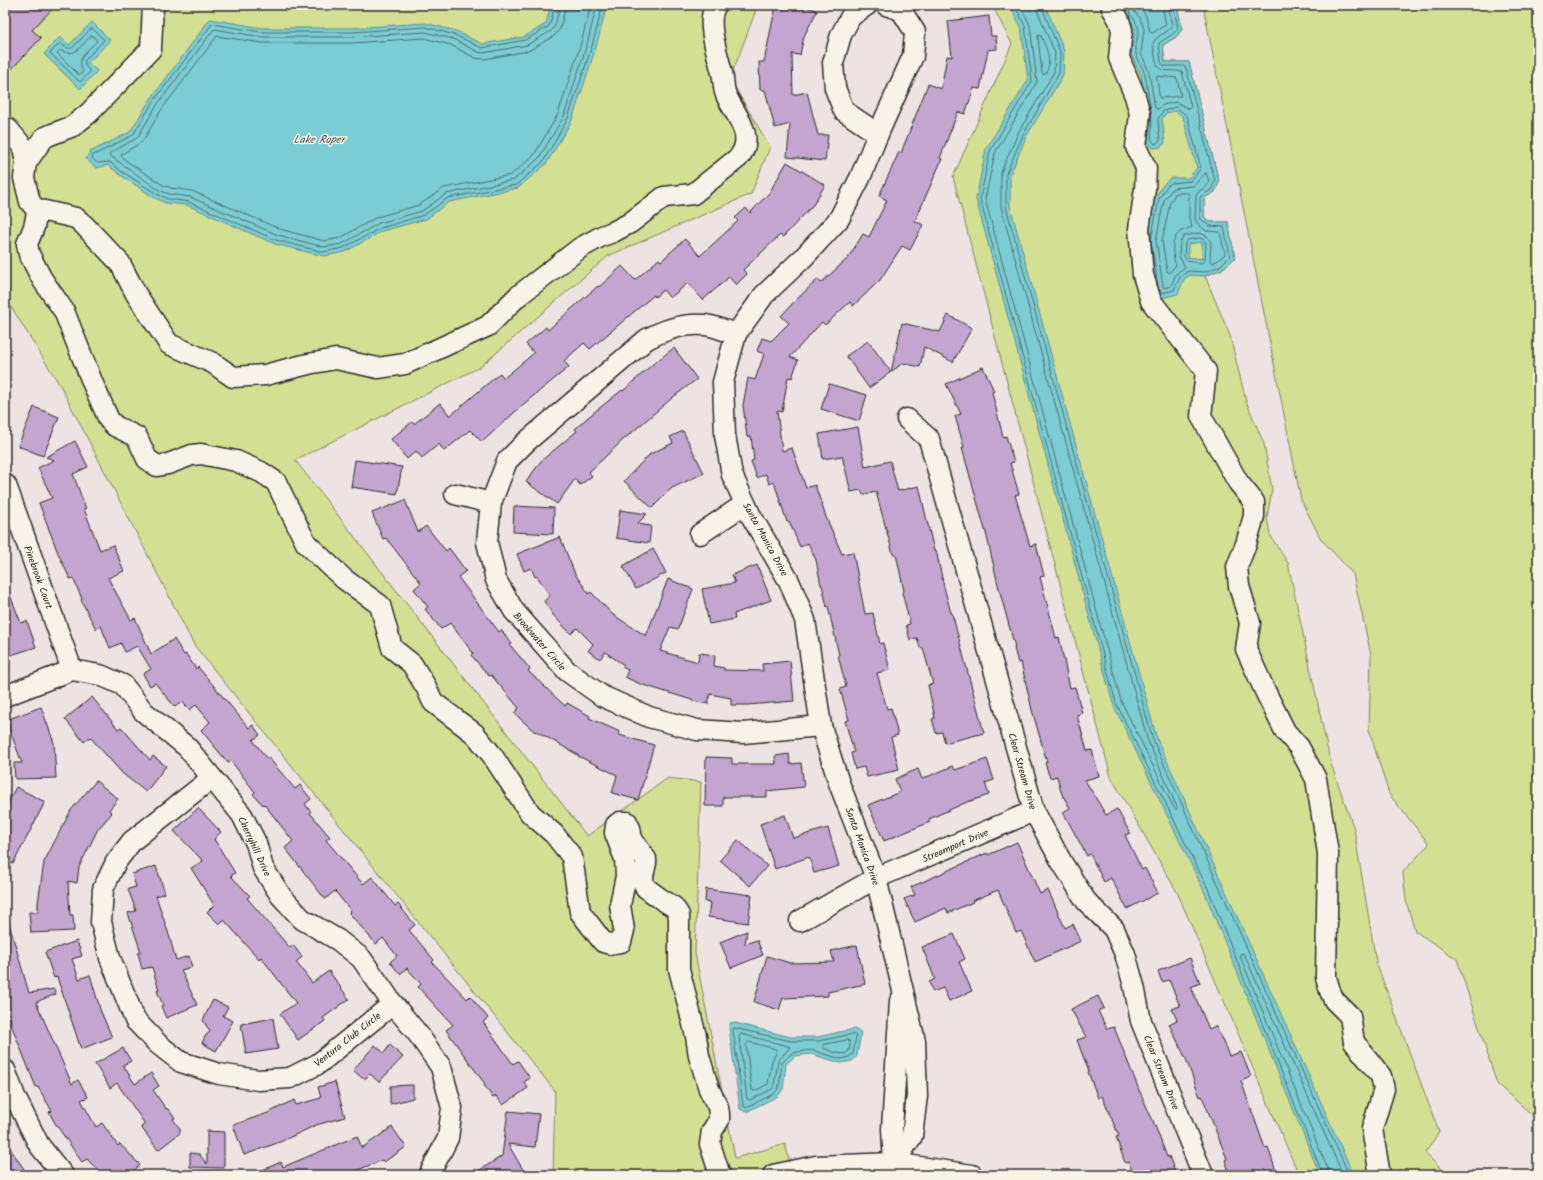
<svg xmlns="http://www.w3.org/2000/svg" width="1543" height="1180" font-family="Kalam,sans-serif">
<rect width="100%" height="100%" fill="#ede3e3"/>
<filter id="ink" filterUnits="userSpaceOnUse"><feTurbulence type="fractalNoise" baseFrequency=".025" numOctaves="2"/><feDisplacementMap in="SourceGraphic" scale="8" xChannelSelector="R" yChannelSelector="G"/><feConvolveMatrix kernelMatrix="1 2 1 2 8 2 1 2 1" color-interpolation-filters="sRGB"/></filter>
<g filter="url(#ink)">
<g fill="#d3df92" stroke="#7f855e">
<polygon points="5,5 758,5 730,79 770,147 751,194 608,256 480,367 295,460 587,836 668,778 701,782 695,953 735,1158 785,1144 793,1175 713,1175 711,1167 692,1175 553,1175 555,1091 194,645 61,387 5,297"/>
<polygon points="992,5 1177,5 1182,29 1176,37 1163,45 1165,62 1189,62 1219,182 1215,192 1204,198 1204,217 1210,222 1228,222 1235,258 1222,269 1205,276 1230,336 1246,401 1264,444 1272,489 1267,518 1270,535 1288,563 1330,761 1354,829 1376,962 1439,1132 1425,1153 1447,1175 1299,1175 1177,892 1111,777 953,177 1012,44"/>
<polygon points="1203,5 1538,5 1538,1120 1497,1084 1457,959 1415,931 1406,901 1403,872 1429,844 1389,794 1369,730 1371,655 1353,574 1321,539 1301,500"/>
</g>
<g fill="#7ccdd3" stroke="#5c8c90" fill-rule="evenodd">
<polygon points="551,5 607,5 596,47 572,120 546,164 518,188 449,202 426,219 382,231 345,252 324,256 275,244 187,205 166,203 155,198 119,174 108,165 96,168 86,159 90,152 130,132 150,100 210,19 262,28 352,28 425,23 456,31 482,44 524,37 546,24"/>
<polygon points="1010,5 1045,5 1064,51 1063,75 1026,137 1010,175 1010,206 1157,739 1350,1167 1352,1175 1320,1175 1204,891 1113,704 976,199 986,149 1028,80 1021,27"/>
<path d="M1124,5H1177L1182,29L1176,37L1163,45L1165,62H1189L1219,182L1215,192L1204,198V217L1210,222H1228L1235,258L1222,269L1205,276L1190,275L1184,279L1178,294L1161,298L1154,290L1147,240L1155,197L1164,184L1171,178H1189L1197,168L1183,117L1176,111L1166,113L1162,119L1165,143L1160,147L1153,148L1147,141L1145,102L1141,75L1131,55L1132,44L1135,31L1132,22L1126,16ZM1202,242V259L1188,257V244Z"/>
<polygon points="92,22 110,40 88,63 97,71 80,89 44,54 60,37 69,45"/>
<polygon points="731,1022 791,1037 817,1037 854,1029 861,1032 857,1056 852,1061 841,1063 811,1054 795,1056 786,1064 783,1089 778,1096 746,1112 740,1109 729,1028"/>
</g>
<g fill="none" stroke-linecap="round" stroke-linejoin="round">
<g stroke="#4b6c6e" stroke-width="1">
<polyline points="555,5 550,24 548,27 525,40 482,48 455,35 425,27 352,32 262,32 212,24 153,102 133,135 98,153 93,155 92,158 97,163 110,162 121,171 157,194 168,199 189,202 276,240 323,252 343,248 381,228 424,215 448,198 516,185 543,162 568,118 592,46 603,5"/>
<polyline points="560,5 555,26 551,31 527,45 483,53 478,52 453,39 425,32 352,37 262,37 214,29 157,105 137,138 110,153 109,155 159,190 169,194 190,197 278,235 324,247 342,244 379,223 422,211 446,194 514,180 539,158 564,116 587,44 597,5"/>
<polyline points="566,5 560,29 554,36 528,51 484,59 475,58 451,45 424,38 352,43 262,43 217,36 162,109 142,142 122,154 121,156 128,162 163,185 171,188 192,191 280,229 324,241 340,238 377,217 419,205 444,188 511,175 534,155 558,114 581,43 591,5"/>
<polyline points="1015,5 1025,26 1032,81 990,151 980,199 1116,703 1208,889 1323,1175"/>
<polyline points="1020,5 1030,25 1037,82 995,153 985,199 1121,701 1174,808 1176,810 1177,807 1148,741 1001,207 1001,172 1018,133 1054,72 1055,53 1037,10 1036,5"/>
<polyline points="1041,5 1060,52 1059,73 1023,135 1006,174 1006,207 1153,740 1346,1168 1348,1175"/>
<polyline points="1128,5 1130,14 1135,20 1139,30 1136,44 1136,54 1145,74 1151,111"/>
<path d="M1133,5L1134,11L1140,18L1144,29L1141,53L1149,72L1155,108L1158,109L1163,105L1176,102L1189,109L1191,107L1182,72C1166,68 1158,77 1155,55C1154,50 1152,44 1155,40C1159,34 1168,33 1172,26L1168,5"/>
<polyline points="1139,5 1146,16 1150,32 1152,33 1166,25 1162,5"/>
<polygon points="91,29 93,29 104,40 85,60 85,65 90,72 80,82 50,53 60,43 67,48 72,48"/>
<path d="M1039,35L1041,36C1046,47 1054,64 1044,75L1042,73L1038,38Z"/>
<path d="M91,36H93L97,41C88,51 75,57 83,72L79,75L57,53L60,50C75,59 81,45 91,36Z"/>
<polygon points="1157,76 1177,78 1181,96 1160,98"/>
<polyline points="1151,112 1152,122 1151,139 1155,144 1160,141 1158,119 1163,111 1176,107 1187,116 1201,168 1191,181 1172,183 1167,186 1159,199 1151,240 1158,286"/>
<polygon points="1206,173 1209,181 1207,186 1199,191 1196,196 1195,219 1198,224 1206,231 1220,232 1225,254 1217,261 1212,263 1210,261 1211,242 1207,236 1200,233 1184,236 1180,243 1179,256 1185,267 1176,274 1171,286 1164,288 1163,286 1156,240 1164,200 1173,188 1193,186"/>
<path d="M1176,193H1188L1189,194V218L1192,227C1189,229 1184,229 1180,232C1170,239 1172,256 1176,265L1169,273L1167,271L1162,240L1170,203Z"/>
<polygon points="1200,238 1203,239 1206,243 1205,260 1201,263 1187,260 1184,257 1185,242 1188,240"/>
<polyline points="1159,289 1163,293 1174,290 1180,277 1188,271 1205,272 1220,266 1230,256 1224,227 1209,226 1200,218 1200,197 1211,190 1215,181 1186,68 1184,66 1164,66 1161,62 1159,43 1173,34 1178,28 1173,5"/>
<polygon points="734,1028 791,1041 818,1041 853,1034 856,1036 853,1054 849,1057 841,1059 811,1050 792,1053 782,1063 779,1087 775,1093 746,1108 743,1106 733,1030"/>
<polygon points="741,1034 788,1046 790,1047 778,1061 774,1086 772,1089 750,1100 747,1099 739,1037"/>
<path d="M848,1040L850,1042C850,1044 850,1050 848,1052C844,1057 826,1050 822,1047L823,1045Z"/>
<polygon points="749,1042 776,1049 777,1051 772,1061 768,1084 755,1091 752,1090 746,1045"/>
<polyline points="1329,1175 1328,1170 1240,956 1241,953 1244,954 1343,1175"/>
</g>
</g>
<g fill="#c4a5d0" stroke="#2b2b2b">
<polygon points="5,5 56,5 32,30 41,38 5,76"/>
<polygon points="776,5 806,5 817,11 804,36 800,55 792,54 793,95 807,92 818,135 828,135 825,161 787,157 790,124 775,128 765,90 760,90 759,62 764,62"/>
<polygon points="989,16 991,36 996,36 997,49 988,50 980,89 974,88 965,114 958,112 940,158 942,159 915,221 923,225 910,250 902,246 880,280 853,306 850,302 825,325 822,322 790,357 798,360 792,378 788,377 782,412 777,411 782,451 792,448 806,488 815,485 826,517 842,554 853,552 865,614 873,613 880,644 883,643 890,670 877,673 887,709 891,708 898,735 891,737 899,770 867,777 864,767 855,769 851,753 854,752 845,721 849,720 840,689 846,687 838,655 839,655 828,606 827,607 822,585 821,585 816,560 808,543 800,547 789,521 787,522 774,482 769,484 766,474 757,478 751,461 754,460 751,436 747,437 743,405 748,378 755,380 764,354 757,351 762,338 771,341 789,323 781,316 792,304 818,279 821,283 848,258 863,234 869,237 887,200 879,196 899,152 901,153 928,84 941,89 947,56 952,57 948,21"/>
<polygon points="787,162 825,185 813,205 783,237 780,235 743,270 747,274 736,285 729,277 703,300 688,283 670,298 663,290 655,297 654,295 590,349 584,343 564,361 569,367 526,402 482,442 470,430 444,451 439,444 422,458 416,451 407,459 391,439 412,422 414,424 440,403 450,416 500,373 504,378 534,353 526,344 546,327 548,330 577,304 598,286 599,287 622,266 635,280 659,259 661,261 685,239 700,256 738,221 735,218 746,208 750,213 769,193"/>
<polygon points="948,315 972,328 953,362 924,347 920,367 903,363 869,388 846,356 868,341 891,372 902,323 940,332"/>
<polygon points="674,348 697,379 672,398 623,440 589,472 592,476 580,485 575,479 557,504 526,482 541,461 577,431 575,429 587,418 622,390 623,391 653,364"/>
<polygon points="983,367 994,391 992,392 1003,437 1006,436 1014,462 1010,463 1019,494 1015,495 1030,546 1036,544 1044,576 1040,577 1056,638 1059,637 1070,688 1075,687 1082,713 1077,715 1087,751 1092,750 1099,776 1085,780 1106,815 1117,809 1130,833 1125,835 1142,870 1145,868 1158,893 1127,909 1111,878 1104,882 1090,854 1087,856 1063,812 1070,808 1061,792 1057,776 1050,778 1045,763 1047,762 1032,710 1021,662 1018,663 1014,648 1015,647 999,589 987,537 962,448 964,447 955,416 961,414 946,384"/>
<polygon points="829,384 867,395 859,421 821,409"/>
<polygon points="34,407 59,417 43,456 18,446"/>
<polygon points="858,427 865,467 890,461 898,491 919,486 934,551 936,550 944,587 951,613 952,613 984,733 945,743 942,732 936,733 932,719 935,718 928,685 933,684 923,648 920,648 917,638 910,640 906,625 910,624 902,592 904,591 896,554 893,554 876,492 863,495 861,490 851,492 842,456 823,459 819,434"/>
<polygon points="683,431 704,473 672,488 652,508 624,481 650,454 673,443 670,437"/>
<polygon points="75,441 88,467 73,474 86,509 84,509 100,550 113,545 124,571 108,578 131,620 135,618 151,654 174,639 184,655 186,654 196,669 198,667 249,728 253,725 260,735 253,740 267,759 268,757 295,789 300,785 311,799 305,804 311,812 310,813 330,837 326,840 363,884 372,877 395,906 398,904 415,925 409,930 434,960 432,962 467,999 470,996 488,1018 483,1022 513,1064 518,1061 530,1078 524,1082 528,1088 503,1105 496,1096 493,1098 484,1085 485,1084 446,1030 453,1025 418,987 421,984 407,968 400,974 390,962 397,956 383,938 376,944 349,913 351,911 335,891 325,899 285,848 293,841 264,804 263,805 253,794 255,792 231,761 228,763 201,730 210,722 196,705 189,710 182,701 175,707 155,683 150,686 143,674 151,669 137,646 125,652 121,643 110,648 101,626 96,629 81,600 82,599 73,578 70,579 58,553 39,503 52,498 38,468 54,460 46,457"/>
<polygon points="355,460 402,467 397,494 351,487"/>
<polygon points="405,500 418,532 426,526 446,551 449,548 466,571 458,577 499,632 501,630 512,644 510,645 530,669 528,671 565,706 567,703 590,716 589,718 620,732 619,735 654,745 638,800 612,793 617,775 578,756 578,755 536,731 535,732 514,713 519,708 491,675 489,676 471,655 473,653 450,623 441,629 425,609 428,607 414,589 421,583 386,538 383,539 372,513"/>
<polygon points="514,506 554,508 553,534 513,532"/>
<polygon points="620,510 647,514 637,524 651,526 649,543 616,538"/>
<polygon points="560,537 575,574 589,594 591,592 612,614 646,636 668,579 693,589 678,629 670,627 660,651 698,662 699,653 715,655 714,666 724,668 724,670 763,671 762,664 790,661 794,701 748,705 731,705 731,698 710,694 708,704 692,701 692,700 640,684 625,677 628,670 622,667 624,665 605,652 600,659 588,651 593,644 577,628 571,634 553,615 544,601 550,596 537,576 535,577 531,568 524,571 517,554"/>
<polygon points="653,549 666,573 636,589 623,566"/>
<polygon points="757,565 771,600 734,614 735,619 709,624 702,589 735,583 732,575"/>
<polygon points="5,585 6,585 21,623 27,621 36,647 5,657"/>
<polygon points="92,697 118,729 121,727 150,760 153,756 166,766 146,792 123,774 90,737 84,742 65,719"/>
<polygon points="41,707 54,743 56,778 15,779 14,763 22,763 6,720"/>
<polygon points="789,754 790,764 801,763 804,787 767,791 767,797 723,797 723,806 705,806 706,757 732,758 732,764 776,764 775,756"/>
<polygon points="987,759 994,780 985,783 989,795 967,802 929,819 930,822 884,841 868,805 900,792 895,779 918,769 922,779 953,766 955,770"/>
<polygon points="96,781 118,799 109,810 112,813 98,829 79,867 77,883 68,881 70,915 73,915 74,931 31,933 29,912 38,912 38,903 44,862 71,810"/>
<polygon points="16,787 45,802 13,864 5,860 5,809"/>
<polygon points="198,808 221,832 214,839 235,873 231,876 250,896 247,898 290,948 293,945 302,957 296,962 312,983 329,971 349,999 323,1018 325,1021 298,1040 280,1014 296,1003 261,957 259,959 224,920 219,924 207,912 214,905 191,868 203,861 174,831"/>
<polygon points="785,815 793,838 828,828 839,866 814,873 809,857 775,869 760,824"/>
<polygon points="738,840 767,866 750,886 720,860"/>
<polygon points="1017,842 1040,894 1048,890 1065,928 1073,924 1081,941 1035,962 1021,931 1016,933 998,890 972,901 973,902 948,913 946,908 915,922 904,899 915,895 911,887 987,853 988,855"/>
<polygon points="156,866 165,893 156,896 169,935 176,960 189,956 192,967 181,970 197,1005 166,1018 161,1006 163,1005 157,991 159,990 152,967 142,969 138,953 141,952 128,913 136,911 128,889 136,887 132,874"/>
<polygon points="706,889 752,895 748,923 708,917 710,903 705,902"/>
<polygon points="5,920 8,920 29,993 54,989 56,994 36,1002 72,1084 78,1080 88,1097 81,1100 96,1127 102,1123 118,1146 120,1144 140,1165 129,1175 102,1175 87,1159 82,1162 55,1123 49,1112 52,1111 38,1087 36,1087 10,1022 11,1021 5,1005"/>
<polygon points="747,931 745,944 757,940 763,955 731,968 720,942"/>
<polygon points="954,934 965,959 959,962 972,991 949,1001 943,988 933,992 929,982 935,979 922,947"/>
<polygon points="77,941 82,956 72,959 79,979 90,975 101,1012 112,1037 81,1049 57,977 54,978 45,952"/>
<polygon points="857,945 865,984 828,992 828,996 783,998 779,1010 754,1002 767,956 790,963 834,962 831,951"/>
<polygon points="1190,958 1200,983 1191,987 1209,1029 1216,1026 1229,1056 1241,1052 1251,1077 1241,1081 1265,1148 1268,1147 1277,1175 1230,1175 1225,1160 1227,1159 1214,1126 1202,1096 1200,1097 1186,1059 1169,1024 1177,1020 1172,1009 1180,1006 1169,980 1162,982 1158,971"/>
<polygon points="1098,996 1104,1008 1098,1011 1107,1029 1114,1027 1139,1090 1154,1123 1167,1157 1169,1156 1176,1175 1133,1175 1129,1162 1125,1163 1116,1137 1119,1136 1102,1096 1098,1098 1088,1072 1089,1072 1077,1040 1086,1037 1071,1009"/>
<polygon points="213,1000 228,1007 223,1016 233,1021 216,1051 202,1043 206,1035 210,1032 203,1020"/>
<polygon points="273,1018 278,1049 246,1054 241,1024"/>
<polygon points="375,1045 384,1053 390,1045 403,1057 379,1082 370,1074 366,1078 362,1078 353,1070"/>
<polygon points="123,1048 131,1061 123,1065 135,1084 151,1073 159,1086 153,1090 166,1109 167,1108 175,1118 173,1119 180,1129 180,1133 158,1150 141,1127 145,1124 117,1083 110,1088 95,1064"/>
<polygon points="335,1082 345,1117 316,1125 280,1142 244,1155 233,1125 268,1113 294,1100 296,1105 321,1098 318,1087"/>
<polygon points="413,1085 413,1098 390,1104 390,1086"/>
<polygon points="508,1111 539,1114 535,1147 508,1144 526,1175 472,1175 502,1156"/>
<polygon points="392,1127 406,1147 384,1162 382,1160 346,1175 251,1175 281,1162 283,1167 357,1136 362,1148"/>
<polygon points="207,1131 224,1132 224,1168 190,1167 190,1153 199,1154 207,1164"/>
<polygon points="5,1141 28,1175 5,1175"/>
</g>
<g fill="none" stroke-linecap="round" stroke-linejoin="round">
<g stroke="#2b2b2b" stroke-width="23">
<g id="minor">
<polyline points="153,5 151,49 89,113 73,126 45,137 40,143 26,163 24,178 30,202 36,209 37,213 34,227 27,244 29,254 42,279 64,311 93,384 109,420 115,426 137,437 147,459 157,466 168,464 192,455 201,454 236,461 261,472 276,482 306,543 344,579 380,605 392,648 412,664 426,687 433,702 475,734 492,755 530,813 554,834 572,857 580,912 603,942 610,944 621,942 624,930 620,905 626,876 625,859 615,833 616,825 620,822 627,822 630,828 632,839 646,859 646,863 643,876 643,882 646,888 661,899 674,907 679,915 679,969 696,1036 699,1056 709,1089 718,1107 719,1114 719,1120 712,1131 710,1144 720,1175"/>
<polyline points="867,5 851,16 841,35 833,63 835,88 844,111 878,134"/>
<polyline points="886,5 901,10 915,32 913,56 878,134 860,178 839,219 803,258 764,295 736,334 723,382 725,435 732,475 750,514 789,581 805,620 821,726 839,783 876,878 915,1041 917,1096 912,1136 894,1163"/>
<polyline points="1112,5 1112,8 1119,20 1122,30 1119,58 1135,96 1140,114 1136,147 1146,168 1145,189 1139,229 1143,275 1151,301 1206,371 1201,416 1238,482 1254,502 1254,516 1246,544 1237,567 1239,586 1250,623 1246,649 1266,693 1285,731 1299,747 1316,779 1328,853 1326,977 1330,991 1334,1000 1350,1016 1354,1042 1381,1076 1384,1089 1372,1129 1380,1175"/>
<polyline points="5,127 8,129 23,147 26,163"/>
<path d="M36,209L76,218L83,224L120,263L136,294L169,344L213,363L233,377L265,375L308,364L336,359L378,368L405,364L488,326L518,296L580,248L602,236L613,232L630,223L664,197L693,194L738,158C757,137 735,115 726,95C723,88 724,80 722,73C718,55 705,21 716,5"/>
<path d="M736,334C726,331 715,326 705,325C684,323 665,329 647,339L526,442L507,461L491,503L487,542L496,580L514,611L567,671L602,696L649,717L697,730L743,733L821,726"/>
<polyline points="907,419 929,439 1034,811 1061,861 1086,901 1114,929 1125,954 1134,986 1141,1021 1203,1175"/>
<polyline points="6,485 72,670"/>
<polyline points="455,494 491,503"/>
<polyline points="700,534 745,504"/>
<polyline points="5,696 72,670 100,675 123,685 144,712 187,747 242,815 256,843 263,868 281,896 302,919 338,940 361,958 393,1004 418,1034 441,1067 452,1108 448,1138 429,1175"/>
<polyline points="212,778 132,841 116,862 103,889 101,922 110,958 135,1020 158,1044 181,1062 219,1074 258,1080 290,1078 318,1064 393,1004"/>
<polyline points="800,921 876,878 1034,811"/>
<polyline points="5,1070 16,1099 39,1145 63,1175"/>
<polyline points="894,1166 892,1129 900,1001"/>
<polyline points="773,1175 816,1166 894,1163 972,1175"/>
</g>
</g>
<use href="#minor" stroke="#f7f3e8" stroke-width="20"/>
</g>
</g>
<g text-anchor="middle" stroke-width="3" stroke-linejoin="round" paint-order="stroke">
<g font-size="10" fill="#2b2b2b" stroke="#f7f3e8">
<text transform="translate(766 539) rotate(61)" y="4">Santa Monica Drive</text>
<text transform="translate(39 577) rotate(70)" y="4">Pinebrook Court</text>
<text transform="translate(540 641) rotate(49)" y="4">Brookwater Circle</text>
<text transform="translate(1023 771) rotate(74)" y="4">Clear Stream Drive</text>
<text transform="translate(955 845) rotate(-23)" y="4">Streamport Drive</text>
<text transform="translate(255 846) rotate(65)" y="4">Cherryhill Drive</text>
<text transform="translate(863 846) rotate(70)" y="4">Santa Monica Drive</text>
<text transform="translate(347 1039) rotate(-38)" y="4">Ventura Club Circle</text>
<text transform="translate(1162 1072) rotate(68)" y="4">Clear Stream Drive</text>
</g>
<g font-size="11" font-style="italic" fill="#3f5455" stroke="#f7f3e8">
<text x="319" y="143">Lake Roper</text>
</g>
</g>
<rect width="1543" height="1180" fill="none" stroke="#f7f3e8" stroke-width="20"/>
<rect x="10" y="10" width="1523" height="1160" fill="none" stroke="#2b2b2b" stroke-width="1.5" filter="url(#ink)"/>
</svg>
